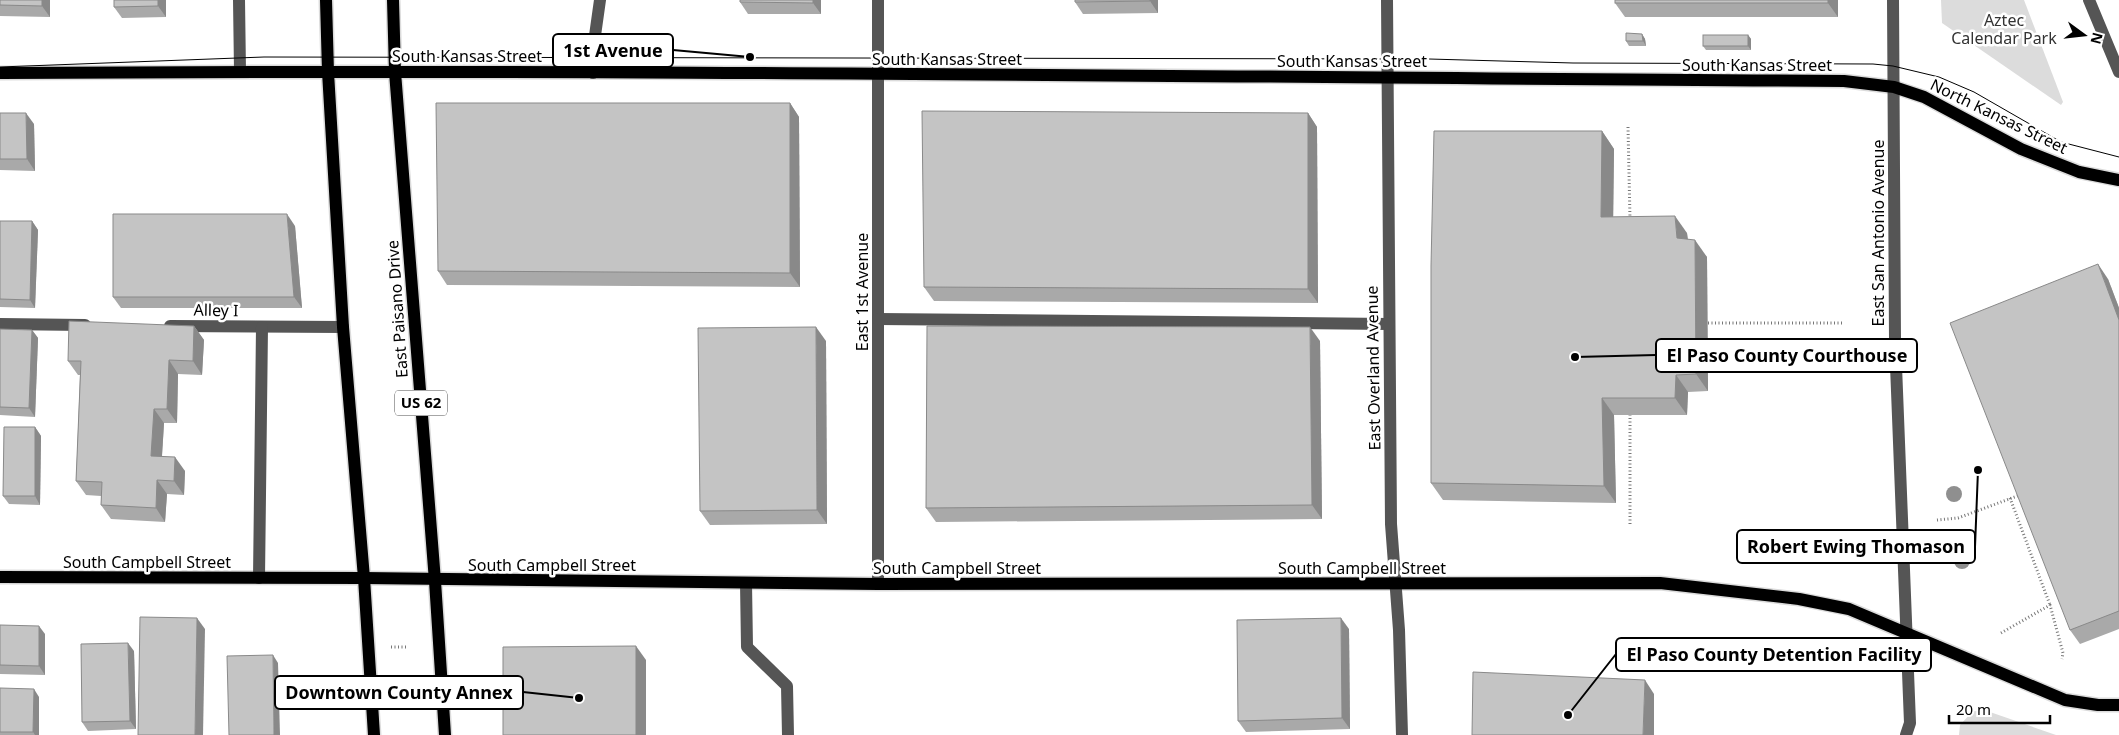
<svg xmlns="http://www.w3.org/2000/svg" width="2119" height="735" font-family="'Noto Sans',sans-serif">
<rect width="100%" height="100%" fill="#fff"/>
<g fill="#dcdcdc">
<polygon points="1941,0 2024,0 2063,102 2061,105 1942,23"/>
<polygon points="1973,711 1990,712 2056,735 1959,735 1960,725"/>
</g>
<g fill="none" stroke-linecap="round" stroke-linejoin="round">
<g stroke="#dbdbdb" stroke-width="15">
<g id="major">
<polyline points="326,0 328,72 343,327 364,578 374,735"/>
<polyline points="393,0 395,72 435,581 445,735"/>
<path d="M0,73C615,69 1229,77 1844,81L1894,87L1924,97L2021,149L2079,172L2119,180"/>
<polyline points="0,577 364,578 878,584 1660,583 1799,599 1849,609 2065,700 2098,705 2119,705"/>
</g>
</g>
<g stroke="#777" stroke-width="3" stroke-dasharray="1 2.5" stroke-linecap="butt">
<polyline points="1628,127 1630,219"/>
<polyline points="1708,323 1842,323"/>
<polyline points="2010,498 2050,605"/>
<polyline points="1937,520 1958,518 2020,495"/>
<polyline points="1630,524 1630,415"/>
<polyline points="2001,633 2050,605 2063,653 2062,659"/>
<polyline points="391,647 407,647"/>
</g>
<g stroke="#555" stroke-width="12">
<polyline points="239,0 240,71"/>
<polyline points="878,0 878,584"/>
<polyline points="1387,0 1391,524 1399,630 1402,735"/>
<polyline points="1893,0 1895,340 1910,723 1906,735"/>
<polyline points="2089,0 2119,72"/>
<polyline points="593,73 592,57 600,0"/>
<polyline points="878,319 1389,324"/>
<polyline points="0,324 85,325"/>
<polyline points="170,326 343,327"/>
<polyline points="259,578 262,327"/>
<polyline points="746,583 747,647 787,686 788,735"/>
</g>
<use href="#major" stroke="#000" stroke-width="12"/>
<polyline stroke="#000" stroke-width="1" points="0,67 264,57 1429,59 1573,63 1873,64 1893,66 1939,77 1974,92 2061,142 2119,157"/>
</g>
<g fill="#8f8f8f">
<circle cx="1954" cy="494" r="8"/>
<circle cx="1962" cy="561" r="8"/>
</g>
<g fill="#a9a9a9">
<polygon points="0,0 50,0 50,17 0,16"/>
<polygon points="114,0 166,0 166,17 122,18 114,7"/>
<polygon points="740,0 821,0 821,14 748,14 740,2"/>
<polygon points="1075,0 1158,0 1158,13 1083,14 1075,2"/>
<polygon points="1838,0 1838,17 1625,17 1615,3"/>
<polygon points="1642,34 1645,39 1646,46 1629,46 1626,41"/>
<polygon points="1748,35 1751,39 1751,50 1706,50 1703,46"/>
<polygon points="790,103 799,117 800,287 447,285 438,271"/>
<polygon points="0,113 34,124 35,171 0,170"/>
<polygon points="1308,113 1317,127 1318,303 934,301 924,287"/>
<polygon points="1602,131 1614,149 1613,217 1687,233 1688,239 1707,257 1708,391 1688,392 1687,415 1614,415 1616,503 1443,500 1431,483"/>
<polygon points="0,221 32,221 38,230 35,308 0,307"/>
<polygon points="295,226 302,308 121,308 113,297"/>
<polygon points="2108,279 2119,308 2119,629 2080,644 2070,630"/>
<polygon points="194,326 204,340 202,375 178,374 177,423 164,423 162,457 185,471 184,495 167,494 165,522 111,519 101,505 101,496 86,495 76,481 80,375 78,375 68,361"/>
<polygon points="0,329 32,330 38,338 35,417 0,415"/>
<polygon points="826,341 827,524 710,525 700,511"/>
<polygon points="1320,341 1322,519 936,522 926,508"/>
<polygon points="35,427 41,436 40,505 9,504 3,496"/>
<polygon points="0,625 45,634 45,675 0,674"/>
<polygon points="1349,629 1350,729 1246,732 1238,721"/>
<polygon points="134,651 136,729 88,731 82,722"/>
<polygon points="0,688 39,697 39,735 0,735"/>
</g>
<g fill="#898989">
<polygon points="42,0 50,0 50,17 42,6"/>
<polygon points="158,0 166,0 166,17 158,6"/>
<polygon points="813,0 821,0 821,14 813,3"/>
<polygon points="1150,0 1158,0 1158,13 1150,1"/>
<polygon points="1828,0 1838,0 1838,17 1828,3"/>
<polygon points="1642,34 1645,39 1646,46 1643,41"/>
<polygon points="1748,35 1751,39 1751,50 1748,46"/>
<polygon points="790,103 799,117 800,287 790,273"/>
<polygon points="26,113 34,124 35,171 27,159"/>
<polygon points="1308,113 1317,127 1318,303 1308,289"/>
<polygon points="1602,131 1614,149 1613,234 1601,217"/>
<polygon points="287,214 295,226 302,308 294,297"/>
<polygon points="1675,216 1687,233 1689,255 1677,238"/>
<polygon points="32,221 38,230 35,308 30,300"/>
<polygon points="1695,240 1707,257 1708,391 1696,374"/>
<polygon points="2098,264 2108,279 2119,308 2119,320"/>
<polygon points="194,326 204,340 202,375 193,361"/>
<polygon points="816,327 826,341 827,524 817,510"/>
<polygon points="1310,327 1320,341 1322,519 1312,505"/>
<polygon points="32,330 38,338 35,417 29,408"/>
<polygon points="169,360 178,374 177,423 167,409"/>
<polygon points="1676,375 1688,392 1687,415 1675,398"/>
<polygon points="1602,398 1614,415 1616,503 1604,486"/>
<polygon points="154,409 164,423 161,470 151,456"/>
<polygon points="35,427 41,436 40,505 35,496"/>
<polygon points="175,457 185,471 184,495 174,481"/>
<polygon points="157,480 167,494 165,522 156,508"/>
<polygon points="197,618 205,629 203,735 195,735"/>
<polygon points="1341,618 1349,629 1350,729 1342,718"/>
<polygon points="39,626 45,634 45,675 39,666"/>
<polygon points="128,643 134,651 136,729 130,721"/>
<polygon points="636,646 646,660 646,735 636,735"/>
<polygon points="273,655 278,663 280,735 274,735"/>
<polygon points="1645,680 1654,694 1654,735 1643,735"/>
<polygon points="34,689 39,697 39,735 35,735 33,732"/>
</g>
<g fill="#c4c4c4" stroke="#898989">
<polygon points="0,0 42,0 42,6 0,5"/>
<polygon points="114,0 158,0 158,6 114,7"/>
<polygon points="740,0 813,0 813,3 740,2"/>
<polygon points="1075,0 1150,0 1150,1 1075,2"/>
<rect x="1615" y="0" width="213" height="3"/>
<polygon points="1626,33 1642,34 1643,41 1626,41"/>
<rect x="1703" y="35" width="45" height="11"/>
<polygon points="436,103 790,103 790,273 438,271"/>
<polygon points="922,111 1308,113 1308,289 924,287"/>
<polygon points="0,113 26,113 27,159 0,159"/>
<polygon points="1434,131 1602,131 1601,217 1675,216 1677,238 1695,240 1696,374 1676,375 1675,398 1602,398 1604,486 1431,483 1431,266"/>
<polygon points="113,214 287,214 294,297 113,297"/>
<polygon points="0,221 32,221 30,300 0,299"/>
<polygon points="2098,264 2119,320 2119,611 2070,630 1950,323"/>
<polygon points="69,321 194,326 193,361 169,360 167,409 154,409 151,456 175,457 174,481 157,480 156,508 101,505 102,482 76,481 81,361 68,361"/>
<polygon points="927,326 1310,327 1312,505 926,508"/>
<polygon points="816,327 817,510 700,511 698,328"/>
<polygon points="0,329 32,330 29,408 0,407"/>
<polygon points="4,427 35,427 35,496 3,496"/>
<polygon points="140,617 197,618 195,735 138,735"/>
<polygon points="1341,618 1342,718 1238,721 1237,620"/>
<polygon points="0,625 39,626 39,666 0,665"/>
<polygon points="128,643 130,721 82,722 81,644"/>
<polygon points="636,646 636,735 503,735 503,647"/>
<polygon points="273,655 274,735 229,735 227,656"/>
<polygon points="1473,672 1645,680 1643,735 1472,735"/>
<polygon points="0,688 34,689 33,732 0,732"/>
</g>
<g text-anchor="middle" stroke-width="5" stroke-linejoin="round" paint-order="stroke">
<rect fill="#fff" stroke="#4c4c4c" stroke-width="1" x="395" y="390.5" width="52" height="25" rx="4"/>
<g font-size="15" font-weight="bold" fill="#000">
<text x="421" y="408">US 62</text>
</g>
<g font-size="16" fill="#333" stroke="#fff">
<text x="2004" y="26">Aztec<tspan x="2004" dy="18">Calendar Park</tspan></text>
</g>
<g font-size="16" fill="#000" stroke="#fff">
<text x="467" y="62">South Kansas Street</text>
<text x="947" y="65">South Kansas Street</text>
<text x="1352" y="67">South Kansas Street</text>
<text x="1757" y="71">South Kansas Street</text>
<text transform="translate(1999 116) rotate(26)" y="6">North Kansas Street</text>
<text transform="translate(1878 233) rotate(-90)" y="6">East San Antonio Avenue</text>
<text transform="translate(862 292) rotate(-90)" y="6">East 1st Avenue</text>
<text transform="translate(397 309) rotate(-94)" y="6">East Paisano Drive</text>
<text transform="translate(216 310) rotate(1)" y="6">Alley I</text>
<text transform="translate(1373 368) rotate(-91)" y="6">East Overland Avenue</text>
<text x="147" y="568">South Campbell Street</text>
<text x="552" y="571">South Campbell Street</text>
<text x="957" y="574">South Campbell Street</text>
<text x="1362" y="574">South Campbell Street</text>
</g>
</g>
<path fill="none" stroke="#000" stroke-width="2" d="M750 57L673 50M1575 357L1656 355M1978 470L1975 547M1568 715L1616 654M579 698L523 692"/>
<g fill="#000" stroke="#fff" stroke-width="2">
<circle cx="750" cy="57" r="5"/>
<circle cx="1575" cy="357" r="5"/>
<circle cx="1978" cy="470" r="5"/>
<circle cx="1568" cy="715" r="5"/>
<circle cx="579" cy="698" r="5"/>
</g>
<g fill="#fff" stroke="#000" stroke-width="2">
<rect x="553" y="34" width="120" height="33" rx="5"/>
<rect x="1656" y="339" width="261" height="33" rx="5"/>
<rect x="1737" y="530" width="238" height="33" rx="5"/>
<rect x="1616" y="638" width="315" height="33" rx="5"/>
<rect x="275" y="676" width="248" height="33" rx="5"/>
</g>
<g font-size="18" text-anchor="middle" font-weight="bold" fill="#000">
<text x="613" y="57">1st Avenue</text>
<text x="1787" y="362">El Paso County Courthouse</text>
<text x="1856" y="553">Robert Ewing Thomason</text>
<text x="1774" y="661">El Paso County Detention Facility</text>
<text x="399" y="699">Downtown County Annex</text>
</g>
<g transform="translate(2084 35) rotate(105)" stroke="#ffffff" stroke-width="4" paint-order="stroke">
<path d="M0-4L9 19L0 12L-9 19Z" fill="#000000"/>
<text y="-8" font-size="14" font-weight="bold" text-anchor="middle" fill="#000000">N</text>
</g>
<path d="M1949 715v8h101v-8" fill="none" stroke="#000000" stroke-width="2.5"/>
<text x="1956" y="715" font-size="15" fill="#000000" stroke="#ffffff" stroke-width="4" paint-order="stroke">20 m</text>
</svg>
